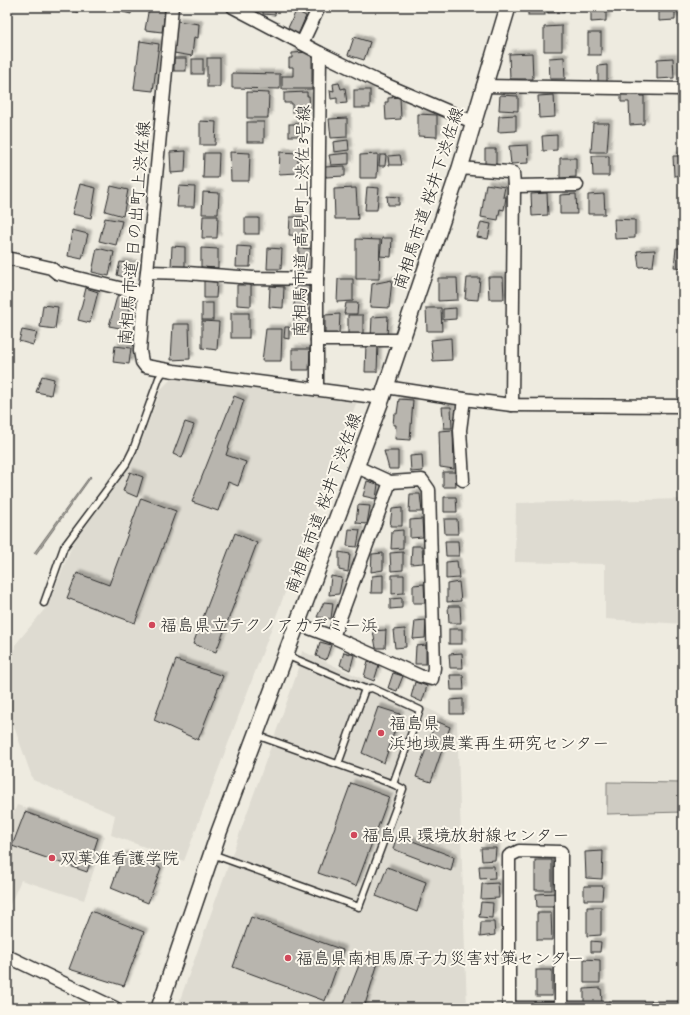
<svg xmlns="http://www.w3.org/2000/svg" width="690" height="1015" font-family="Caveat,'Klee One',sans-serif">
<defs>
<filter id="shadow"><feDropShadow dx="3.5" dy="-3.5" stdDeviation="1" flood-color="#0004"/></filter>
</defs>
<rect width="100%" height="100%" fill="#eeebe0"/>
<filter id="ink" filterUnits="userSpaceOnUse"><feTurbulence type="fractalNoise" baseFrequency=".025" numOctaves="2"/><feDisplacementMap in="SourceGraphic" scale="8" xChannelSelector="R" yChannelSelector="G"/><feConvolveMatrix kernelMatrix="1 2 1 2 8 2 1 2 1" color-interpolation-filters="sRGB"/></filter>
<g filter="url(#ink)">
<g fill="#dedbd1">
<polygon points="173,377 357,401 184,861 111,835 115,815 33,780 7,707 15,645 48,605 73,543 134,460 161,389"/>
<polygon points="683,499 683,624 605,619 605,564 515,562 516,503"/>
<polygon points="302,651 457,722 467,1008 177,1008 299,668"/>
<polygon points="17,805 105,836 84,900 21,880 7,911 7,829"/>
</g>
<polygon fill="#cecbc2" stroke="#7c7b76" points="607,782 683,783 683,812 607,814"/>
<polygon fill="#a4a29a" stroke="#74726e" points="90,476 91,477 36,554 34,553"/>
<g fill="#b8b5ae" stroke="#2b2b2b" filter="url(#shadow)">
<polygon points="63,7 79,7 78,12 62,9"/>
<polygon points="124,7 132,7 131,14 123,12"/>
<polygon points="149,7 166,7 162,32 145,30"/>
<polygon points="263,7 275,7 275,15 263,14"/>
<rect x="528" y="7" width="17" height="8"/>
<rect x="548" y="7" width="16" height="6"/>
<polygon points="591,7 606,7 606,21 591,22"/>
<polygon points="659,7 675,7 675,20 659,21"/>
<polygon points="296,11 306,16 298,35 287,30"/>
<polygon points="177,21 199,24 198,38 194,37 192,56 174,53"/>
<polygon points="562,26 562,51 544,51 544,27"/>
<rect x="588" y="33" width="13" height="22"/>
<polygon points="354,37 370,42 364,60 348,55"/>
<polygon points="140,41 159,44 153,91 134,89"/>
<polygon points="312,52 312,89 282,89 282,76 293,76 293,67 289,67 289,58 292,58 292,53"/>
<polygon points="532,53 533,79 510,79 509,54"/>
<polygon points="564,57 565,79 550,79 549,58"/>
<rect x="174" y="58" width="12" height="13"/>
<rect x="207" y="58" width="13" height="29"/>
<polygon points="673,58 674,78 657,79 657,59"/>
<rect x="192" y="59" width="11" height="15"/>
<polygon points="607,65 607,83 598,83 598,66"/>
<polygon points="232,73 280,74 280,89 232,88"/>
<polygon points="339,83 341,89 345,88 347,103 337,104 337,98 331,99 330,90 334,91 333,84"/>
<rect x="354" y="90" width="16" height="18"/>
<polygon points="247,92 269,93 268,118 247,118"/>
<polygon points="307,92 307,96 309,96 310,111 292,112 292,103 284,103 284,93"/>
<polygon points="621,93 641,93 641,96 644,96 644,124 630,125 629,102 621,102"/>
<polygon points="500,95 518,96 518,111 499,110"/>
<polygon points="554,95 555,117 539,118 538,96"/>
<polygon points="400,97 401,119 386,120 385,102 388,102 388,98"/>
<polygon points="418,114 437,115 437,137 418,136"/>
<polygon points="516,115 516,131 498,132 499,116"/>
<polygon points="347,118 347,137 331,138 329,119"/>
<polygon points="200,121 216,122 215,145 200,145"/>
<rect x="247" y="122" width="17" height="20"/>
<polygon points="593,123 609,123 607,152 591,152"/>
<rect x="289" y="124" width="12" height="12"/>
<polygon points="557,135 557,150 543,151 542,136"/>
<polygon points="348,140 349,150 334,152 333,142"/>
<polygon points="528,145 529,163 511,164 509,146"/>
<polygon points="485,149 496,149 496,166 485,167"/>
<polygon points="186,151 185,172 171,173 170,152"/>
<polygon points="230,152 250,153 249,181 231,181"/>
<polygon points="280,152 298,153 298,173 279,174"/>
<polygon points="204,153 219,153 218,178 203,178"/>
<polygon points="349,153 349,164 331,165 329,155"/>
<polygon points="378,154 377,178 360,178 360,155"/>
<polygon points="380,155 386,155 385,166 379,166"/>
<polygon points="400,155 402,165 389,165 388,156"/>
<polygon points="592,156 609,156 609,176 593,176"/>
<polygon points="673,156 683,156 683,175 674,176"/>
<polygon points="560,158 576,158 576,177 560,178"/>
<polygon points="345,166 345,176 326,177 324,167"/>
<polygon points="80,184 96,188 91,218 72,214"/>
<polygon points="486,184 505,187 503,197 506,197 504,210 500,209 498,220 481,217"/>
<polygon points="111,186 128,190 123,216 105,211"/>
<polygon points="179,186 195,187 194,207 177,207"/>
<polygon points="367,187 379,188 377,210 365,210"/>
<polygon points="356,188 358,219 335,219 334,189"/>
<polygon points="203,192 219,193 218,214 202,214"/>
<polygon points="547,193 548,215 532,216 531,194"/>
<polygon points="576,194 577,214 560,214 560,195"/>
<polygon points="604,194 605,214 588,214 588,195"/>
<polygon points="387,196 399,197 399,205 388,205"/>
<polygon points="203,216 218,216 217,238 202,238"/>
<polygon points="290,217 302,217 303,236 289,235"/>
<polygon points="105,218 122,221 116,245 99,241"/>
<rect x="245" y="218" width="14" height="16"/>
<polygon points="614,219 635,220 635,238 615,239"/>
<polygon points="481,222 491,224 488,239 477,237"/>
<polygon points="72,230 88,234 82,259 68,256"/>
<polygon points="382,238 392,238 391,257 380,256"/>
<polygon points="356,239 380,240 379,279 356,279"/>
<polygon points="172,246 185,247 185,268 171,267"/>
<polygon points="237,246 251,247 250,267 236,267"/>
<polygon points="97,248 114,252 109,276 92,272"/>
<polygon points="201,248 218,249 218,268 201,267"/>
<polygon points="268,248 282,249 281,269 267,269"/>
<polygon points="299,248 313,249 312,269 298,269"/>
<polygon points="676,248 683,248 683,268 674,267"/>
<polygon points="655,250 653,266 639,267 637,251"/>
<polygon points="120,262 134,264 130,279 117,275"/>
<polygon points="488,277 503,277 504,299 489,299"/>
<polygon points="438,278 457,278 458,300 438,301"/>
<polygon points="467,278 480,278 478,300 465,299"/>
<polygon points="338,279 353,279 353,301 337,302"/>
<polygon points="392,280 389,308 370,307 372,284"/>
<polygon points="204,281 217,282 216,298 204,298"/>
<polygon points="237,285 251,285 251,306 237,305"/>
<polygon points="295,285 309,286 308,306 294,306"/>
<polygon points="270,286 284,287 283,308 269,307"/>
<polygon points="86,288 98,292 90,323 78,320"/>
<polygon points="118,293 132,297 125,329 109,326"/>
<rect x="202" y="303" width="11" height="17"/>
<polygon points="346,303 358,303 357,314 344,314"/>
<polygon points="43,305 58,307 55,329 40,327"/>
<polygon points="426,308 441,308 442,331 427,331"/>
<polygon points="456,308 456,319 443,320 443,309"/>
<polygon points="294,312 308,312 307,333 294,333"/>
<rect x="231" y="313" width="18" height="25"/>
<polygon points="340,314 339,334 325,335 325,315"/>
<polygon points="348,315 363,315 363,335 348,334"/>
<polygon points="388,316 387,337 371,337 372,317"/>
<polygon points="202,321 219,322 217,350 202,348"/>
<polygon points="173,324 189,324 190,359 171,360"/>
<polygon points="285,327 289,327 289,339 284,338"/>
<polygon points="266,329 282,329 281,361 262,361"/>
<polygon points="22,330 37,333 33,345 19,341"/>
<polygon points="451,338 452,360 433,361 431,340"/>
<polygon points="366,344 378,344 377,372 365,372"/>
<polygon points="115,346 131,348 129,364 113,362"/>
<polygon points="292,349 310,349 309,370 292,370"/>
<polygon points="42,376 54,379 51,395 36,392"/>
<polygon points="234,396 244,400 226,455 246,462 238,486 228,482 218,511 192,502"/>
<polygon points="399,399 413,400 410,440 395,439 396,425 393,425 394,414 397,414"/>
<polygon points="442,407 451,407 452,428 444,428"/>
<polygon points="185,422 194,425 182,458 173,454"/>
<polygon points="453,430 454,469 440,467 439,431"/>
<polygon points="384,451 398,451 398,469 389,469"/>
<polygon points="422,455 423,471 411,472 410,456"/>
<polygon points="130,472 143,477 137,497 123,491"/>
<polygon points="443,472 455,472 456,487 443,487"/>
<polygon points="367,481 378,484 376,499 363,496"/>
<polygon points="410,494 420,494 422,512 409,512"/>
<polygon points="444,497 456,497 457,512 444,512"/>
<polygon points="141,498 176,511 135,623 67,598 77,573 109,585"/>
<polygon points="358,505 370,506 367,524 356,523"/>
<polygon points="402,508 402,526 390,526 392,509"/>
<polygon points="422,519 423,537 410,538 410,520"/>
<polygon points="444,519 457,519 458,534 445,534"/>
<polygon points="349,529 360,530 357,547 347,546"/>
<polygon points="403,530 403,548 391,549 392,531"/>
<polygon points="235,533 257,543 216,652 193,644"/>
<polygon points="445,541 458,541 459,556 446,556"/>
<polygon points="412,546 422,546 423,563 411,564"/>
<polygon points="339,552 350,554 348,572 339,570"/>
<polygon points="403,552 403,570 391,571 390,553"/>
<polygon points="383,553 383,570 371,572 372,554"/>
<polygon points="457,561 459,578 446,579 446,562"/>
<polygon points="383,575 383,593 371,593 372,576"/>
<polygon points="392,575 404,575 404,593 392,594"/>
<polygon points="331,576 342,578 339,594 329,595"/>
<polygon points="459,582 461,601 447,602 447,584"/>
<polygon points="424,584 425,603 413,603 413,585"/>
<polygon points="402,598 402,608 390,609 390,599"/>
<polygon points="324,602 333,603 331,619 317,617"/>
<polygon points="448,606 460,606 461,623 449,623"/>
<polygon points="426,620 425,638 413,639 415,621"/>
<polygon points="405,629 406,647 395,648 393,630"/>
<rect x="449" y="629" width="13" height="15"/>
<polygon points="386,630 385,648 376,648 373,631"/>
<polygon points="320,642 331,645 326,660 316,656"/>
<polygon points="426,645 426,664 415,664 416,646"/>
<polygon points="344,652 354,655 350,670 340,665"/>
<polygon points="462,653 463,668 450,668 449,654"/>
<polygon points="176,660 223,676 198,740 154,720"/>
<polygon points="368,661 379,665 374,681 364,677"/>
<polygon points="393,673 403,676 397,691 388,688"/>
<polygon points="450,675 463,675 464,690 451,690"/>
<polygon points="415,682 427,686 422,702 411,697"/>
<polygon points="463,699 463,714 450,714 450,700"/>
<polygon points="378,707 400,714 384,763 362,753"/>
<polygon points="436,721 450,727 431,782 416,777"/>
<polygon points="351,783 389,797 356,886 318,873"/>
<polygon points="25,812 98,838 87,872 12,846"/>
<polygon points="397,835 454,857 451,871 393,849"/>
<polygon points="481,848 496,848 495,860 482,861"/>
<polygon points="603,851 602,879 586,878 585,852"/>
<polygon points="123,855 161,868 148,903 111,888"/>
<rect x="535" y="860" width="17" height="30"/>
<polygon points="479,866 494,866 495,878 480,879"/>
<polygon points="387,867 426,882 417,912 376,896"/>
<polygon points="498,883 499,898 481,899 482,884"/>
<polygon points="584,886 603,886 602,900 584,900"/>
<polygon points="556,893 555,907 537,907 536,894"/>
<polygon points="481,902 493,903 492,918 479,917"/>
<polygon points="587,907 601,907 601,935 587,936"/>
<polygon points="91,911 144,932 124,986 69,969"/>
<polygon points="537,913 551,913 552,940 537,940"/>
<polygon points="251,917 343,950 325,1001 233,967"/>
<polygon points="481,922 494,922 495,935 480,937"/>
<polygon points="591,941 601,942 600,952 591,952"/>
<polygon points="584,959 600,960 600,983 584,983"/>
<polygon points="361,960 377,966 364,1008 347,1008 343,1006"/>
<rect x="536" y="970" width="16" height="26"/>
<polygon points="601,988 602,1002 584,1002 584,989"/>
</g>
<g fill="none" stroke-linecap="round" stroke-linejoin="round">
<g stroke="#2b2b2b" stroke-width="9">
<g id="service">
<polyline points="44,603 64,547 126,464 133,450 159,378 164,370"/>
<polyline points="256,735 393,784"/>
<polyline points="338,764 365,689"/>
<polyline points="212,854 359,907 403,789 393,784 420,710 372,688 365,689 286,655"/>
</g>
</g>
<g stroke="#2b2b2b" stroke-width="15">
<g id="minor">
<polyline points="172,7 147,272 144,294 140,351 142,362 145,366 174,371 382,398"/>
<polyline points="233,7 320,53 377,81 473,122"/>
<polyline points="302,43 319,7"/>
<polyline points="483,86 683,89"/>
<polyline points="460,168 508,172 513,173 514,186 512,405"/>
<polyline points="514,186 577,185"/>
<polyline points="7,258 51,268 57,273 144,294"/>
<polyline points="147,272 187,273 253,278 317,279"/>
<polyline points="317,340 402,340"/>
<polyline points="386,387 464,399 512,405 683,406"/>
<polyline points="317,389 317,279 318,242 320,53"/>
<polyline points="463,480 460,430 464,399"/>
<polyline points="298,624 333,637 420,676 432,679 434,668 429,490 422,480 390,482 357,467"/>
<polyline points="333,637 390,482"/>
<polyline points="7,956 115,1008"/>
<polyline points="509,1008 509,856 519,851 561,852 561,1007"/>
<polyline points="509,1008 610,1008"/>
<polyline points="610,1008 683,1008"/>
</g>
</g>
<g stroke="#2b2b2b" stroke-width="18">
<polyline id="tertiary" points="159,1008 219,832 382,398 460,168 508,7"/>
</g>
<use href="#service" stroke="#fbf7ec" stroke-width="6"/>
<use href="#minor" stroke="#fbf7ec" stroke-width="12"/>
<use href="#tertiary" stroke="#fbf7ec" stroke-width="15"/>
</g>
</g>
<g fill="#d1495b" stroke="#fbf7ec" stroke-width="1.5">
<circle cx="152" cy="625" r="4"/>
<circle cx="381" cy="733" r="4"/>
<circle cx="354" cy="835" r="4"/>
<circle cx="52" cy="858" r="4"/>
<circle cx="288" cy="958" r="4"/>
</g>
<g text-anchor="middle" stroke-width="4" stroke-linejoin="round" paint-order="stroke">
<g font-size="17" fill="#2b2b2b" stroke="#fbf7ec">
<text transform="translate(428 198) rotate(-72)" y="6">南相馬市道 桜井下渋佐線</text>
<text transform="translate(301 221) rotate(-89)" y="6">南相馬市道 高見町上渋佐3号線</text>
<text transform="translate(134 233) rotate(-85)" y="6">南相馬市道 日の出町上渋佐線</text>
<text transform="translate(323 503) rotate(-70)" y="6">南相馬市道 桜井下渋佐線</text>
</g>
<g font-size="17" fill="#2b2b2b" stroke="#fbf7ec" text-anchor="start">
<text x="160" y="631">福島県立テクノアカデミー浜</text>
<text x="389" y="729">福島県<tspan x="389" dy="20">浜地域農業再生研究センター</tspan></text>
<text x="362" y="841">福島県 環境放射線センター</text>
<text x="60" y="864">双葉准看護学院</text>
<text x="296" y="964">福島県南相馬原子力災害対策センター</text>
</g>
</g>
<rect width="690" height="1015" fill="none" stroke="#fbf7ec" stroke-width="24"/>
<rect x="12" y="12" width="666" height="991" fill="none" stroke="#2b2b2b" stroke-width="1.5" filter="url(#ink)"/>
</svg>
